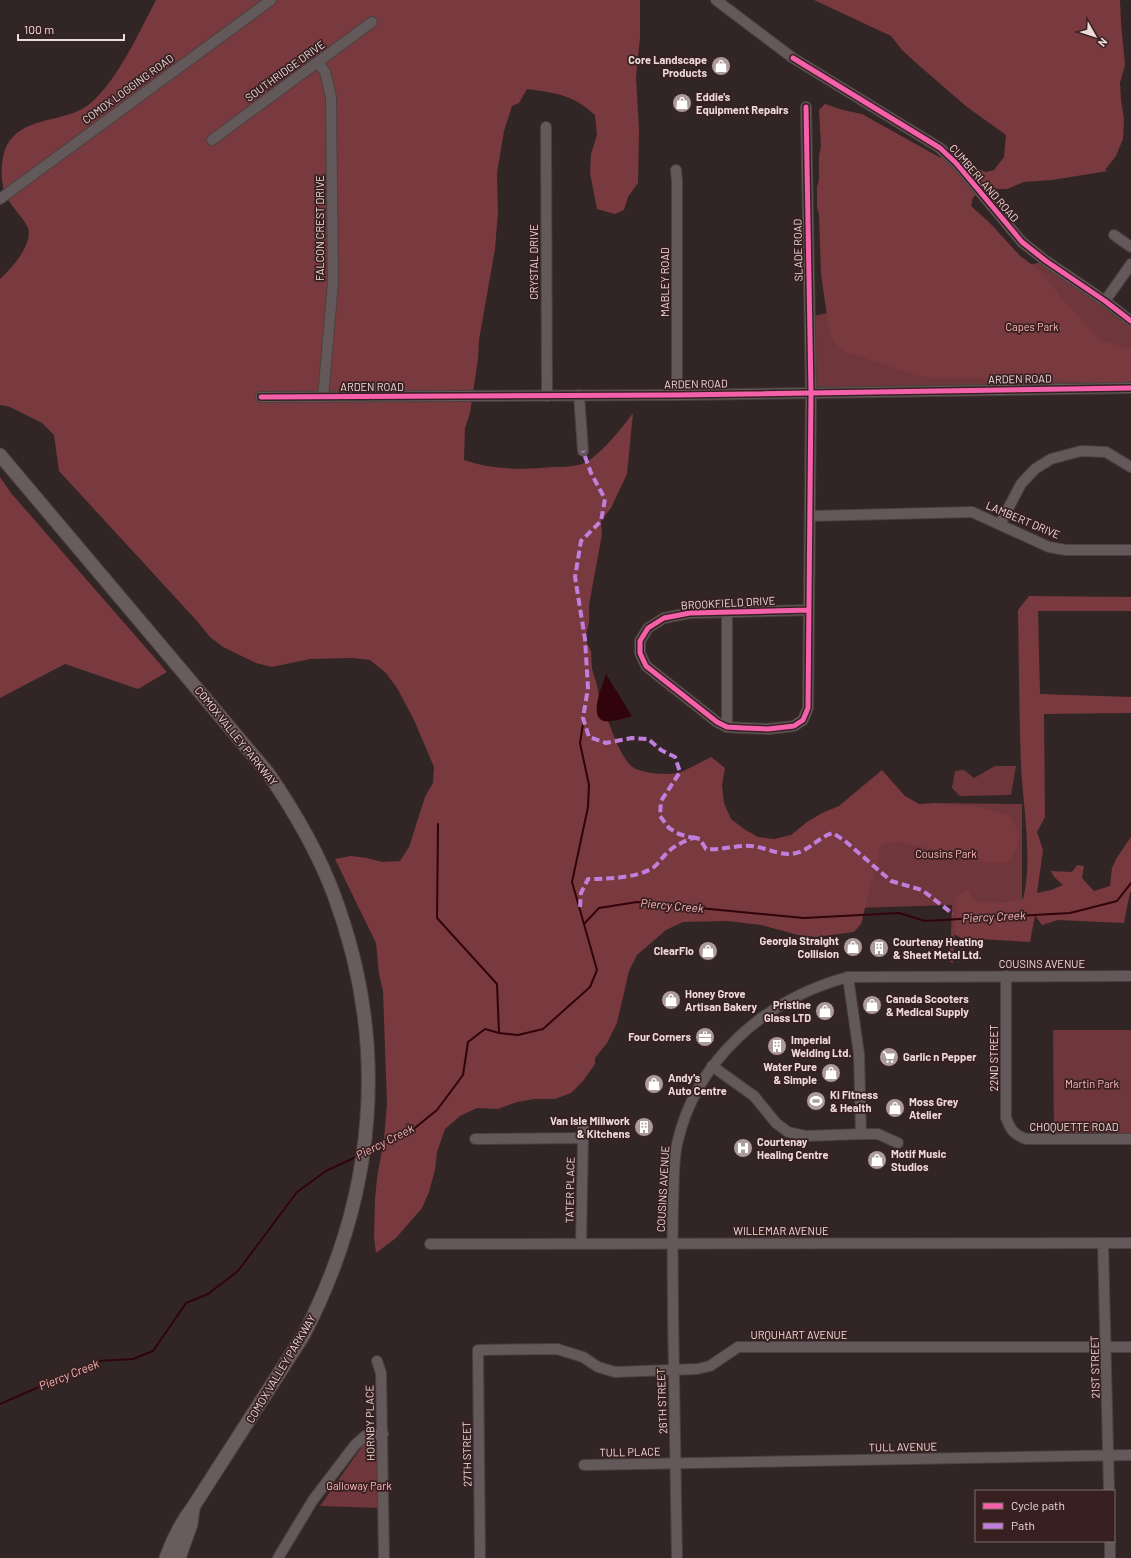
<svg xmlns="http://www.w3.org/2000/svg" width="1131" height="1558" font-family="Barlow,sans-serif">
<rect width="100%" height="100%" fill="#322525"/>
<g fill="#6f373b">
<polygon points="1046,261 1131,321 1131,388 811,393 810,317"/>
<polygon points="995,766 1016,766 1011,795 960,796 952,788 955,771 964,770 974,778"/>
<polygon points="936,803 1022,804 1022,902 956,905 953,963 950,962 952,905 856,908 854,826"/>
<polygon points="1053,1030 1131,1030 1131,1139 1054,1139"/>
<polygon points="369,1442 376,1444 379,1449 380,1508 320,1506 363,1445"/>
</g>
<g fill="#783a3e">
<path d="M156,0H640V37L636,77L639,130L638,183L628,197L624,210L615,214L597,209L590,173L591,154L597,135L595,115C573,95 557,93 527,89L519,103L512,106L504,131L497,173L498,211L495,249L479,340L478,359L470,413L465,428L464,460C493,470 522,470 552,467C563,467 576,467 586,462C602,453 622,428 633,413L627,474L611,508L601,521L602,534L589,605V623L585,639L591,651L592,669L597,685L603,721H608C614,736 620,754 630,765C639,774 669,776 681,772C691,768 701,762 711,757L725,768L722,785L724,803L731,819L744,829L758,837L774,839L791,835L807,822L822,813L839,806L882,770L905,796L919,804L936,803L954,806H973L991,810L1009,816L1019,832L1017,849L1007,863H988L898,841L881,846L861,924L854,932L816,937L798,935L761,925L727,921L683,922L666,930L637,955L629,971L617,1023L607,1043L595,1058V1064L583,1081L571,1093L555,1099H534L517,1102L498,1109L477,1108L460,1116L445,1129L437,1152L435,1170L429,1192L422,1208L396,1238L376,1253L374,1237L375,1199L377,1178L384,1139L387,1104L383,991L379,974L376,943L335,859L351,856L367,858L382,862L400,861L409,847L425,797L433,783L434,767L414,720L397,688L386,673L370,660L352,658L310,659L272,667L256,663L223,647L210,637L197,621L59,471L54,435L42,423L10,407L0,405V279C11,269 33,245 28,228C25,220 12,207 7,198C0,186 0,158 7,145C22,118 58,122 82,109C112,93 140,30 156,0Z"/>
<polygon points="814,0 1120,0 1121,23 1125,65 1120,83 1121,100 1124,119 1123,139 1116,156 1105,170 1108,171 1052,180 1024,182 1007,189 988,189 978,191 973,198 971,206 989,222 1020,256 1041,271 1063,300 1096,336 1103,341 1131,349 1131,382 1126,384 1108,384 1079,381 1023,378 931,378 915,375 844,351 837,345 830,334 828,323 821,274 819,215 817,206 817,187 819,180 819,156 821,146 819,110 825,104 843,110 862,114 939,157 964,163 986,172 994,170 1004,157 1006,135 967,107 915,62 902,50 891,36"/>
<polygon points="0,477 11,493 167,672 138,689 65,664 0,698"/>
<path d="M1029,596L1131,597V611H1038L1040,694L1131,697V713L1044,714L1045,817L1037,832L1043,850L1037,893L1051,890L1063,885L1054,877L1051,871L1072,872L1077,865L1084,866L1082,878L1094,891L1110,886L1112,868L1116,859L1131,837V892H1130L1124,923L1058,920L1042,925L1035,915L1030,942L961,938L954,934L956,896L968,890L973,901L1002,903L1023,899C1033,862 1023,805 1021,766C1019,714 1019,662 1018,610Z"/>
</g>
<path fill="#31040c" d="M606,674L632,716C626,718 609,723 604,721C588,717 603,684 606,674Z"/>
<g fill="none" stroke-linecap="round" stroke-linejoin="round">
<g stroke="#31040c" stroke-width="2">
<polyline points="438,824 437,918 497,984 499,1033"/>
<polyline points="584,924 599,908 637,902 804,918 899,913 925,921 1070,913 1117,901 1131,883"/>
<polyline points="367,1151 411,1131 437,1110 463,1075 468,1042 485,1029 499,1033 518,1035 543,1029 590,987 597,970 572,882 588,807 589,785 580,743 583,724"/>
<polyline points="0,1404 98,1361 133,1359 153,1351 186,1303 208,1294 238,1271 297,1192 326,1171 358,1156"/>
</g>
<g stroke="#4b4040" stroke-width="12">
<g id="minor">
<polyline points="716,0 793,58 940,148 956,163 1022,242 1046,261 1105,301 1131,321"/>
<polyline points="318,62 325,72 331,97 333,283 323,397"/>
<polyline points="806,107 811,393 808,708 803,720 794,726 768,729 744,728 727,727 717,722 646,666 640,653 640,641 648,628 664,618 690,613 809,610"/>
<polyline points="546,127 547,396"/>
<polyline points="212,140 372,22"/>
<polyline points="676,170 677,182 677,395"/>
<polyline points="0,199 271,0"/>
<polyline points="1114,235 1131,247"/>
<polyline points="1105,301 1131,264"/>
<polyline points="579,395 583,451"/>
<polyline points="261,397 677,395 1131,388"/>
<polyline points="810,516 972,512 1049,547 1066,550 1131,550"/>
<polyline points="1000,524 1021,484 1035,469 1051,459 1081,451 1106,452 1131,467"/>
<polyline points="727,612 727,727"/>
<path d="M1006,976V1118C1011,1130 1013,1134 1026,1139H1131"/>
<polyline points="712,1066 754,1096 776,1123 788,1132 806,1136 861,1134 859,1054 848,977"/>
<polyline points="861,1134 878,1134 898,1143"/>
<polyline points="583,1138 583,1124"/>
<polyline points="475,1139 583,1138 581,1243"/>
<polyline points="1103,1243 1109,1491"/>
<polyline points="430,1244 1131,1243"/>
<polyline points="377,1361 381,1373 384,1558"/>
<polyline points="584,1465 1131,1455"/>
<polyline points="1110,1541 1110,1558"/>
<polyline points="278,1558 313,1500 355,1445 365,1436 383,1434"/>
<polyline points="480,1558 478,1350 557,1349 583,1357 598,1367 615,1372 697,1369 710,1366 738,1347 1131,1347"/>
<path d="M677,1558C676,1477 674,1395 673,1314C673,1277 672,1240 673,1204C674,1184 673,1163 677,1144C696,1059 766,999 848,977L1131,976"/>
</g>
</g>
<g stroke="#4b4040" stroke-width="15">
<g id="major">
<path d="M0,455L268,773C294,811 318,852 334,895C390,1045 376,1196 303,1336L193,1507C180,1524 173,1538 166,1558"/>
<polyline points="179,1558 191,1524 193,1509"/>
</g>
</g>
<use href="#minor" stroke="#64595a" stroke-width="10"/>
<use href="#major" stroke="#695c5c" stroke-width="13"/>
<g stroke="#c07fdc" stroke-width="4" stroke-dasharray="8 4" stroke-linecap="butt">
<path d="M692,837L700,839L706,849C723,851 740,843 757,847C770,849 783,857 796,853C812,849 818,837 833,833L845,841L891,881L922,890L953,914"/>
<path d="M580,907L581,893L588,879C607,879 639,878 654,867C658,864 661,859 665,855C673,846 682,842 693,838L679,834L669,828L660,816L661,801L680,772L675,757L661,750L648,739L632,738L606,743L589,737L583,718L588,688L585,639L575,577L581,541L601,521L605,499L591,473L583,451"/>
</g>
<g stroke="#381f20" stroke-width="8">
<g id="cycleway">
<polyline points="793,58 940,148 956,163 1022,242 1046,261 1105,301 1131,321"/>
<polyline points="806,107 811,393 808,708 803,720 794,726 768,729 744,728 727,727 717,722 646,666 640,653 640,641 648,628 664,618 690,613 809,610"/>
<polyline points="261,397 677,395 1131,388"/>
</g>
</g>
<use href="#cycleway" stroke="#f560ab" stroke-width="5"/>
</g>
<defs>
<g id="shop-disc" transform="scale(1)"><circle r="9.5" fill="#ab9b9b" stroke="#381f20"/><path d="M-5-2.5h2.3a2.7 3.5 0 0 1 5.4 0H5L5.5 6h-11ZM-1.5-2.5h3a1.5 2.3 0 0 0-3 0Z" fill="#fff"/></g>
<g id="building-disc" transform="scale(1)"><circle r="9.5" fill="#ab9b9b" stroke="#381f20"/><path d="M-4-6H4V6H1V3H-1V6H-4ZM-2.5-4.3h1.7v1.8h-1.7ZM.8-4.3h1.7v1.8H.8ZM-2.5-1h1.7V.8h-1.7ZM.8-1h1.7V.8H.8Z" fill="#fff"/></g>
<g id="office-disc" transform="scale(1)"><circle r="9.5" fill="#ab9b9b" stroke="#381f20"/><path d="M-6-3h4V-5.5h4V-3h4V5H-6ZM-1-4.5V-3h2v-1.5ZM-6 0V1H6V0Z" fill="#fff"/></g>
<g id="supermarket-disc" transform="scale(1)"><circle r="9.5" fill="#ab9b9b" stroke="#381f20"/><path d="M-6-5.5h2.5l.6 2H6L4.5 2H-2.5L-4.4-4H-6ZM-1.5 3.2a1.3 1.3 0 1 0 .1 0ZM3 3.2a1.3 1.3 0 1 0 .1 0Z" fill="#fff"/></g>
<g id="stadium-disc" transform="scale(1)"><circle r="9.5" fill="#ab9b9b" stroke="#381f20"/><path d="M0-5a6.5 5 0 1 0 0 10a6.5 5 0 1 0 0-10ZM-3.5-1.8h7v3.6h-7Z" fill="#fff"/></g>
<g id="hospital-disc" transform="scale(1)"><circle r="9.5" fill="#ab9b9b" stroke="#381f20"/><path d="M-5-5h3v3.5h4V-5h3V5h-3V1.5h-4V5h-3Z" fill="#fff"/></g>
</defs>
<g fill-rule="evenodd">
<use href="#shop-disc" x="721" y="66"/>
<use href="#shop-disc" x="682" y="103"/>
<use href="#shop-disc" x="853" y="947"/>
<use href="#building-disc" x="879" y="948"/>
<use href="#shop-disc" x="708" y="951"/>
<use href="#shop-disc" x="671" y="1000"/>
<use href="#shop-disc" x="872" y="1005"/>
<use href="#shop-disc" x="825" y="1011"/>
<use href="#office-disc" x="705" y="1037"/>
<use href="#building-disc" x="777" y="1046"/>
<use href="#supermarket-disc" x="889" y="1057"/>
<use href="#shop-disc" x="831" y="1073"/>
<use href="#shop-disc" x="654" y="1084"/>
<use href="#stadium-disc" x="816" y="1101"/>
<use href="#shop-disc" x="895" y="1108"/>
<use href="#building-disc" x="644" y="1127"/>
<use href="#hospital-disc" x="743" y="1148"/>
<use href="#shop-disc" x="877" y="1160"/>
</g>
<g text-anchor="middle" stroke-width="3.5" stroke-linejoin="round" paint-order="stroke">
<g font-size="11" font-weight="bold" fill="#ecdbdb" stroke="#381f20" text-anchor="start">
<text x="707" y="64" text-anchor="end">Core Landscape<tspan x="707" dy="13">Products</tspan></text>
<text x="696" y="101">Eddie's<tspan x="696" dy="13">Equipment Repairs</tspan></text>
<text x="839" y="945" text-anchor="end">Georgia Straight<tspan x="839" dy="13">Collision</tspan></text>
<text x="893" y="946">Courtenay Heating<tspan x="893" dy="13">&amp; Sheet Metal Ltd.</tspan></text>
<text x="694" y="955" text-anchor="end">ClearFlo</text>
<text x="685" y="998">Honey Grove<tspan x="685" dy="13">Artisan Bakery</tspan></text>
<text x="886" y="1003">Canada Scooters<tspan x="886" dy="13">&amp; Medical Supply</tspan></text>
<text x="811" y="1009" text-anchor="end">Pristine<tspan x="811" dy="13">Glass LTD</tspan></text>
<text x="691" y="1041" text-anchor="end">Four Corners</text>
<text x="791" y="1044">Imperial<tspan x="791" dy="13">Welding Ltd.</tspan></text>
<text x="903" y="1061">Garlic n Pepper</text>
<text x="817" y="1071" text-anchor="end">Water Pure<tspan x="817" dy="13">&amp; Simple</tspan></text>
<text x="668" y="1082">Andy's<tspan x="668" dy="13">Auto Centre</tspan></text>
<text x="830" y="1099">Ki Fitness<tspan x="830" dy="13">&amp; Health</tspan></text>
<text x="909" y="1106">Moss Grey<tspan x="909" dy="13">Atelier</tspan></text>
<text x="630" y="1125" text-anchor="end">Van Isle Millwork<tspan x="630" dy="13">&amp; Kitchens</tspan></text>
<text x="757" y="1146">Courtenay<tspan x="757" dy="13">Healing Centre</tspan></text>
<text x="891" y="1158">Motif Music<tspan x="891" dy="13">Studios</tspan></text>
</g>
<g font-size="11" fill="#ecdbdb" stroke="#381f20">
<text transform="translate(285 71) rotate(-36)" y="4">SOUTHRIDGE DRIVE</text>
<text transform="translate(128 89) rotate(-36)" y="4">COMOX LOGGING ROAD</text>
<text transform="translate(984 183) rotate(49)" y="4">CUMBERLAND ROAD</text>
<text transform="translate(320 228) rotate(-90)" y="4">FALCON CREST DRIVE</text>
<text transform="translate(798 250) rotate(-91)" y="4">SLADE ROAD</text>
<text transform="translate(534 262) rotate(-90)" y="4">CRYSTAL DRIVE</text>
<text transform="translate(665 282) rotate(-90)" y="4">MABLEY ROAD</text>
<text transform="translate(1020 379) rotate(-1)" y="4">ARDEN ROAD</text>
<text transform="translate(696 384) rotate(-1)" y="4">ARDEN ROAD</text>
<text x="372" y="391">ARDEN ROAD</text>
<text transform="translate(1023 520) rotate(23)" y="4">LAMBERT DRIVE</text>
<text transform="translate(728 603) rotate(-3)" y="4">BROOKFIELD DRIVE</text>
<text transform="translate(236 736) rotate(51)" y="4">COMOX VALLEY PARKWAY</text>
<text x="1042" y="968">COUSINS AVENUE</text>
<text transform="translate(994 1058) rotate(-90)" y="4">22ND STREET</text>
<text x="1074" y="1131">CHOQUETTE ROAD</text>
<text transform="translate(663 1189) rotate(-87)" y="4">COUSINS AVENUE</text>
<text transform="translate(570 1190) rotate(-89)" y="4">TATER PLACE</text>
<text x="781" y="1235">WILLEMAR AVENUE</text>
<text x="799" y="1339">URQUHART AVENUE</text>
<text transform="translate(1095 1367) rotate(-91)" y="4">21ST STREET</text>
<text transform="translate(281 1369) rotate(-59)" y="4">COMOX VALLEY PARKWAY</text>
<text transform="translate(662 1401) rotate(-92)" y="4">26TH STREET</text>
<text transform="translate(370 1423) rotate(-91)" y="4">HORNBY PLACE</text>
<text transform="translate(903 1447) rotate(-1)" y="4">TULL AVENUE</text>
<text transform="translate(630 1452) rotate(-1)" y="4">TULL PLACE</text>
<text transform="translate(467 1454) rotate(-91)" y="4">27TH STREET</text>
</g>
<g font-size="11" fill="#fdbbbd" stroke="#381f20">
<text x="1032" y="331">Capes Park</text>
<text x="946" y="858">Cousins Park</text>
<text x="1092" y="1088">Martin Park</text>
<text x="359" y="1490">Galloway Park</text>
</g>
<g font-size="12" font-style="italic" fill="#f9b7b9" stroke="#381f20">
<text transform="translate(672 906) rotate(5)" y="4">Piercy Creek</text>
<text transform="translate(994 917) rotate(-3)" y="4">Piercy Creek</text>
<text transform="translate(385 1142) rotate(-27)" y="4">Piercy Creek</text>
<text transform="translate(69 1375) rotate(-22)" y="4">Piercy Creek</text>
</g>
</g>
<rect x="975" y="1490" width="140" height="52" fill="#381f20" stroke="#806a6b"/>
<rect x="983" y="1503" width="20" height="6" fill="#f560ab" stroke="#806a6b"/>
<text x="1011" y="1510" font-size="12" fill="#ecdbdb">Cycle path</text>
<rect x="983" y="1523" width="20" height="6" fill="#c07fdc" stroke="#806a6b"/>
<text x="1011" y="1530" font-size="12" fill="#ecdbdb">Path</text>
<g transform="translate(1095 36) rotate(129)" stroke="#381f20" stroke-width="3" paint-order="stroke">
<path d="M0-3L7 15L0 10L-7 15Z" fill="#ecdbdb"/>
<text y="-6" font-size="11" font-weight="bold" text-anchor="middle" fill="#ecdbdb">N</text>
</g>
<path d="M18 34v6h106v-6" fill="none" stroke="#ecdbdb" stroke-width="2"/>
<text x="24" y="34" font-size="12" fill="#ecdbdb" stroke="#381f20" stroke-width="3" paint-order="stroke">100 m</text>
</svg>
